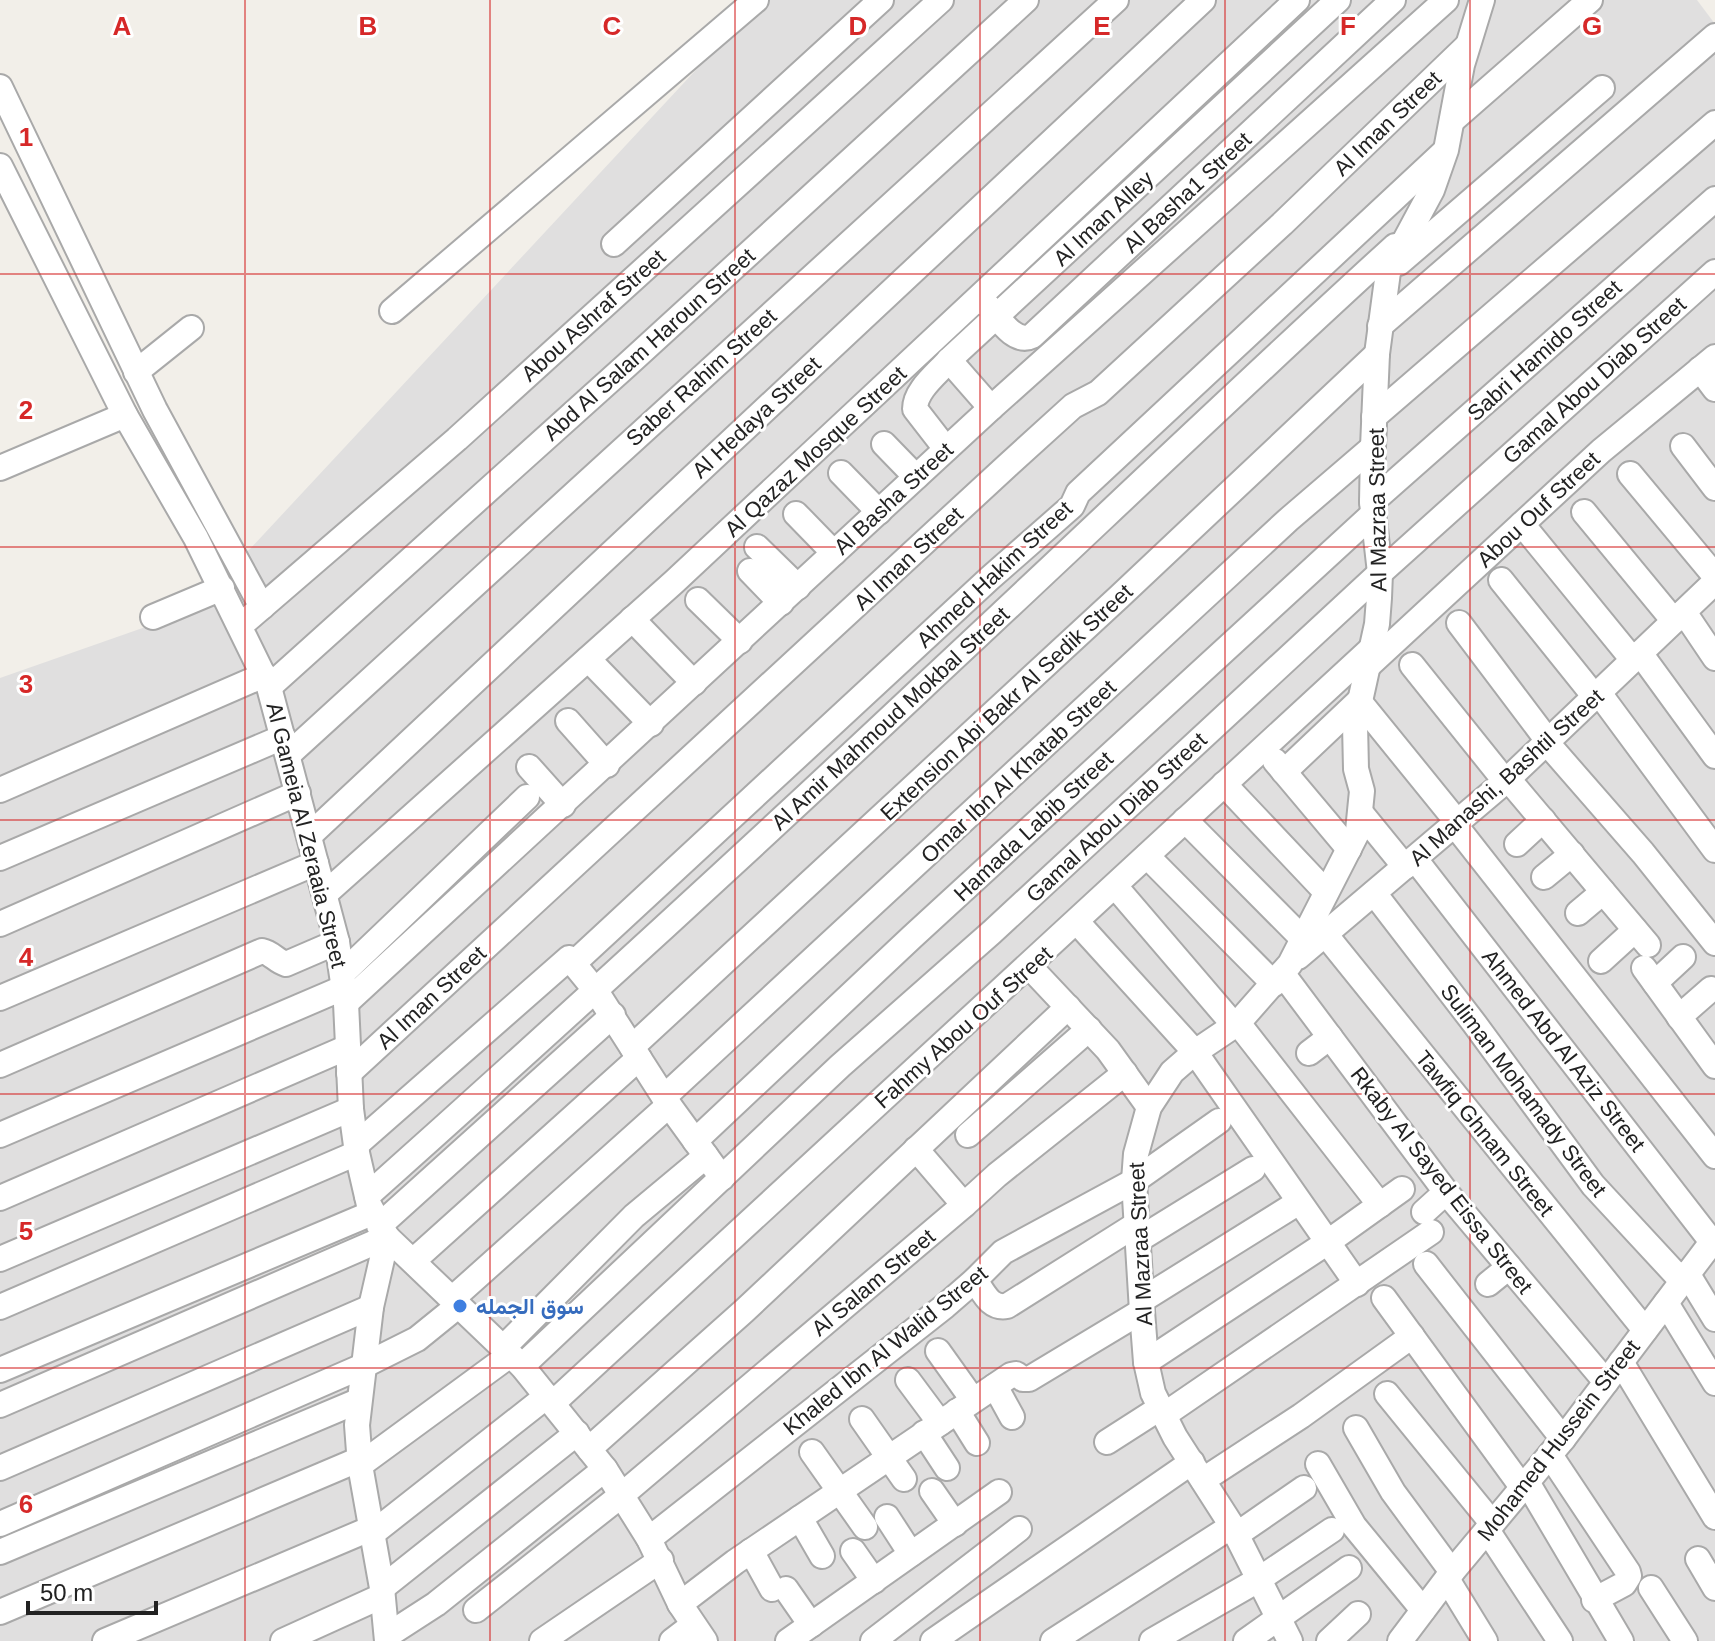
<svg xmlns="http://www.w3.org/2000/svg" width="1715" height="1641" font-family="Arial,Vazirmatn,sans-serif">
<rect width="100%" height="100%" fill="#f2efe9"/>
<polygon fill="#e0dfdf" points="761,0 1697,0 1715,24 1715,1641 0,1641 0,678 154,624 250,549"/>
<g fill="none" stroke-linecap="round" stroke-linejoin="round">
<g stroke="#a9a9a9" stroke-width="28">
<g id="minor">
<polyline points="0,87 155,410 262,607"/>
<polyline points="1454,119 1590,0"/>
<polyline points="0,166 125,415 196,538 269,687 337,942 346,1003 351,1109 357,1153 369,1205 387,1237 522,1366 605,1469 649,1539 680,1604 705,1641"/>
<polyline points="614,244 881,0"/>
<polyline points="1399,263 1602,88"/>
<path d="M987,305C998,317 1014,345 1032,336L1393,0"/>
<polyline points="392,311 756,0"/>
<polyline points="1380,326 1715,36"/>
<polyline points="949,360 991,408"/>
<polyline points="1700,369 1715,389"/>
<polyline points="136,372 191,328"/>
<polyline points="1374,417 1715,123"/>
<polyline points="884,444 916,477"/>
<polyline points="1683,446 1715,488"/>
<path d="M946,449L915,409C915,390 937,374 949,360L1338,0"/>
<polyline points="0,468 125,415"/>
<polyline points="841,473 879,512"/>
<polyline points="1630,474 1715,576"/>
<polyline points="1372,502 1715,199"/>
<polyline points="1584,512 1674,621"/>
<polyline points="796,514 834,553"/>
<polyline points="1522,524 1633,660"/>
<polyline points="757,547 798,587"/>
<polyline points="750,571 781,603"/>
<polyline points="1501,580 1595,697"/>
<polyline points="698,600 740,641"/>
<polyline points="1684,612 1715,658"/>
<polyline points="153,617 222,588"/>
<polyline points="632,619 694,683"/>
<polyline points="1459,623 1548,741"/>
<polyline points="241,625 457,439 941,0"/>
<polyline points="1640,653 1715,756"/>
<polyline points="588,659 651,724"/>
<polyline points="1412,665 1505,781"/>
<polyline points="1367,667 1601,451 1715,357"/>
<polyline points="269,687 627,365 1026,0"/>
<polyline points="1599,693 1715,850"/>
<polyline points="568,721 607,765"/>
<polyline points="1547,743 1643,853 1715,943"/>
<polyline points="288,755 1116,0"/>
<polyline points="1275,761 1349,849"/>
<polyline points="529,767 563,805"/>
<polyline points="1284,772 1359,701 1458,823"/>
<polyline points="1508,779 1648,945"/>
<polyline points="1224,784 1326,892"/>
<polyline points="0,790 264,675"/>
<polyline points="1361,813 1405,867"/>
<polyline points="1185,820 1302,938"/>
<polyline points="1455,825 1715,1156"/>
<polyline points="310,835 1203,0"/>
<polyline points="1517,844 1543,820"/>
<polyline points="1147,856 1274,984"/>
<polyline points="0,858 283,737"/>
<polyline points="1415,859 1712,1242"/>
<polyline points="1544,877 1572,854"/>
<polyline points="1115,886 1234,1025"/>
<polyline points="326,893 674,582 1297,0"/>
<polyline points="1374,893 1474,1023 1593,1185 1682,1281"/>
<polyline points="1578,913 1603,892"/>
<polyline points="1077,922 1195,1052 1357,1284"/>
<polyline points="0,924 298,793"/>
<polyline points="1325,934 1645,1330"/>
<polyline points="1298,957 1508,779 1715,582"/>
<polyline points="1601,961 1635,930"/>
<polyline points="574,963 990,578 1072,506 1078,493 1444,152"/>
<polyline points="1029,966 1108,1050 1149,1107"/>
<polyline points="1644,968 1715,1066"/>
<polyline points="343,973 527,797"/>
<polyline points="1282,973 1446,1192 1606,1382"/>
<polyline points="1655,983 1683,957"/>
<polyline points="0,998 316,863"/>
<polyline points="346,1003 991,408 1446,0"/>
<polyline points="1679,1017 1711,989"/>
<polyline points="1238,1023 1380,1205"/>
<polyline points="632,1047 1119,597 1377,354"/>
<polyline points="1309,1053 1330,1037"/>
<path d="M0,1065L262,951C272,953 276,961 286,964L337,942"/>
<polyline points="349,1073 1008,465 1073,406 1098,393 1282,224 1466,47"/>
<polyline points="664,1097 1288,520 1373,447"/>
<polyline points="0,1135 345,987"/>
<polyline points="968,1135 1089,1029"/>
<polyline points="695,1141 912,937 1373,514"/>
<polyline points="356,1145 569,958 596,991 669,1105 722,1178"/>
<polyline points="916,1149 964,1205"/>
<path d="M367,1196C554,1029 739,860 922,688C1080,541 1236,391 1395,246"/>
<polyline points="0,1198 348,1047"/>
<polyline points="1424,1212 1446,1192"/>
<polyline points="379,1226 613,1015"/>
<polyline points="1138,1240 1253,1169"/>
<polyline points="0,1259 351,1109"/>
<polyline points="413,1261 639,1058"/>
<polyline points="1426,1264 1563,1439"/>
<polyline points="1687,1273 1715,1319"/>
<path d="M975,1280C984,1293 990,1309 1007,1306L1137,1224"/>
<polyline points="1488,1284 1509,1267"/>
<polyline points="1384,1298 1522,1487"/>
<polyline points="452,1299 669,1105"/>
<polyline points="1142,1300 1299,1202"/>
<polyline points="1666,1303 1715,1383"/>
<polyline points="0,1307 357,1153"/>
<polyline points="503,1348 634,1216 706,1156"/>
<polyline points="938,1351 973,1400"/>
<polyline points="1146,1362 1328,1242 1402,1189"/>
<polyline points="1621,1362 1715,1517"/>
<polyline points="522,1366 840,1066 992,932 1380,573 1715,272"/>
<polyline points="0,1370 372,1213"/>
<polyline points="908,1380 940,1423"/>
<polyline points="995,1386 1012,1417"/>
<polyline points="1387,1394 1492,1523"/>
<polyline points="553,1403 1372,648"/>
<polyline points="0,1405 387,1237"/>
<polyline points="957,1411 977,1443"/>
<polyline points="1164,1415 1431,1232"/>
<polyline points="862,1419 904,1479"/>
<polyline points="1356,1428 1393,1492 1452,1572"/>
<polyline points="924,1433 947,1468"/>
<polyline points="1107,1442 1160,1408"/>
<polyline points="589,1449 744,1311 1068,1007"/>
<polyline points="812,1452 865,1527"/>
<polyline points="1550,1455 1628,1572 1629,1576 1624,1584 1594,1600"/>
<polyline points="1318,1464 1354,1526 1423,1610"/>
<polyline points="360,1465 510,1355"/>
<polyline points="0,1468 371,1307"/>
<polyline points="1203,1480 1301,1416 1412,1336"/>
<polyline points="1527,1482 1621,1641"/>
<polyline points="932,1491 955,1524"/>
<polyline points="887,1517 911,1554"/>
<polyline points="800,1518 822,1556"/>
<polyline points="0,1524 363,1366 417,1339 459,1305"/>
<polyline points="1487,1530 1560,1641"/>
<polyline points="373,1533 547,1396"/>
<polyline points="1236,1535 1304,1488"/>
<polyline points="649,1539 945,1306 975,1280 1003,1252 1134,1181 1219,1121"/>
<polyline points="751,1551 772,1589"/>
<polyline points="853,1551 874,1581"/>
<polyline points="0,1552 358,1401"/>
<polyline points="1698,1559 1715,1588"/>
<polyline points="1447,1579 1485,1641"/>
<polyline points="382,1588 577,1433"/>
<polyline points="1651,1588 1685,1641"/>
<polyline points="786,1589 811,1625"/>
<polyline points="680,1604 735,1562 1011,1375 1016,1374 1023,1379 1029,1379 1142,1311"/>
<polyline points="476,1610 623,1494 964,1205 997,1175 1125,1073"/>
<polyline points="0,1612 360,1459"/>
<polyline points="388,1635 436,1604 605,1469"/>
<polyline points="105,1641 372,1528"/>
<polyline points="283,1641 382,1596"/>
<polyline points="387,1641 382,1588 360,1465 357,1425 371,1307 387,1237"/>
<polyline points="542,1641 661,1560"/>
<polyline points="672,1641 693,1625"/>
<polyline points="788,1641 999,1492"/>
<polyline points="873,1641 1019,1529"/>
<polyline points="933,1641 1192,1462"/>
<polyline points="1053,1641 1232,1526"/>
<polyline points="1152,1641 1258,1580 1332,1530"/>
<polyline points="1246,1641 1349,1568"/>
<polyline points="1290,1641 1232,1526 1175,1437 1153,1393 1146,1362 1142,1311 1134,1181 1136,1154 1149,1107 1172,1072 1195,1052 1238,1023 1290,964 1358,831 1362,791 1356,769 1355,724 1377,624 1379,598 1380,573 1372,502 1373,447 1377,354 1388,272 1432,190 1446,150 1462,65 1482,0"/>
<polyline points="1329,1641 1358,1614"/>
<polyline points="1400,1641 1452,1572 1563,1439 1715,1238"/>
</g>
</g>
<use href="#minor" stroke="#fff" stroke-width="24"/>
</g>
<path fill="none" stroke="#d62828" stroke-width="2" stroke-opacity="0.55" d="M245,0V1641M490,0V1641M735,0V1641M980,0V1641M1225,0V1641M1470,0V1641M0,274H1715M0,547H1715M0,820H1715M0,1094H1715M0,1368H1715"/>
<circle fill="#3f7fe0" stroke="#fff" stroke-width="3" cx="460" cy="1306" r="8"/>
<g text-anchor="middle" stroke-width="6" stroke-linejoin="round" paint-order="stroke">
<g font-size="22" fill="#222" stroke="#fff">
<text transform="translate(1387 123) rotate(-44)" y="8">Al Iman Street</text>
<text transform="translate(1187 192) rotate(-43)" y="8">Al Basha1 Street</text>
<text transform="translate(1103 218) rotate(-43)" y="8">Al Iman Alley</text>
<text transform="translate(593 315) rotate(-42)" y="8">Abou Ashraf Street</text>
<text transform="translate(649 344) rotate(-42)" y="8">Abd Al Salam Haroun Street</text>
<text transform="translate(1544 350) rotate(-42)" y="8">Sabri Hamido Street</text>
<text transform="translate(701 377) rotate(-42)" y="8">Saber Rahim Street</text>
<text transform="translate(1594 380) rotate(-42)" y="8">Gamal Abou Diab Street</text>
<text transform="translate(756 417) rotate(-43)" y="8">Al Hedaya Street</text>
<text transform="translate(815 451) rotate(-43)" y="8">Al Qazaz Mosque Street</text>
<text transform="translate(893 498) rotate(-43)" y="8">Al Basha Street</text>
<text transform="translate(1538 509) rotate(-43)" y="8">Abou Ouf Street</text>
<text transform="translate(1377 510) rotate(-91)" y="8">Al Mazraa Street</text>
<text transform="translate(908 558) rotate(-43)" y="8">Al Iman Street</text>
<text transform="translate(994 574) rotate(-43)" y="8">Ahmed Hakim Street</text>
<text transform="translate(1006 702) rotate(-43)" y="8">Extension Abi Bakr Al Sedik Street</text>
<text transform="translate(890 718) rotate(-43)" y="8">Al Amir Mahmoud Mokbal Street</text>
<text transform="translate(1018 771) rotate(-43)" y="8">Omar Ibn Al Khatab Street</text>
<text transform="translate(1506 777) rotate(-42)" y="8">Al Manashi, Bashtil Street</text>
<text transform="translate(1116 817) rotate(-43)" y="8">Gamal Abou Diab Street</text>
<text transform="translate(1033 826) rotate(-43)" y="8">Hamada Labib Street</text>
<text transform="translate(307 835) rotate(76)" y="8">Al Gameia Al Zeraaia Street</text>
<text transform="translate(431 997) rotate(-43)" y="8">Al Iman Street</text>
<text transform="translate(963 1027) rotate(-42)" y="8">Fahmy Abou Ouf Street</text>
<text transform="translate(1564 1050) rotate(52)" y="8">Ahmed Abd Al Aziz Street</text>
<text transform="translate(1524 1090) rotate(53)" y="8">Suliman Mohamady Street</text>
<text transform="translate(1485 1133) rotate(51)" y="8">Tawfiq Ghnam Street</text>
<text transform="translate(1442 1180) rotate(52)" y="8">Rkaby Al Sayed Eissa Street</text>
<text transform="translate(1140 1244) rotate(-93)" y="8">Al Mazraa Street</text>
<text transform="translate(873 1282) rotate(-40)" y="8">Al Salam Street</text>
<text transform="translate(885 1350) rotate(-39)" y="8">Khaled Ibn Al Walid Street</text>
<text transform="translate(1558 1440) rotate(-52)" y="8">Mohamed Hussein Street</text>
</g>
<g font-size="22" font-weight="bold" fill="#366cbe" stroke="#fff" text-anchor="start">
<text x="476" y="1314">سوق الجمله</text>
</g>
</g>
<g font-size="26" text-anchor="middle" font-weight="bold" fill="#d62828" stroke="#fff" stroke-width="6" stroke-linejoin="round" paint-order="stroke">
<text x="122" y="35">A</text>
<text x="368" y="35">B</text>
<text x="612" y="35">C</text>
<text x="858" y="35">D</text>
<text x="1102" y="35">E</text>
<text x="1348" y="35">F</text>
<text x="1592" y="35">G</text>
<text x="26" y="146">1</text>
<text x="26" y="419">2</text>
<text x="26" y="693">3</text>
<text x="26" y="966">4</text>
<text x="26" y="1240">5</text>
<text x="26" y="1513">6</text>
</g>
<path d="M28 1601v12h128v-12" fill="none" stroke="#222222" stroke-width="4"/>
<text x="40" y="1601" font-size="24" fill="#222222" stroke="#ffffff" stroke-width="6" paint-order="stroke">50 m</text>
</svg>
